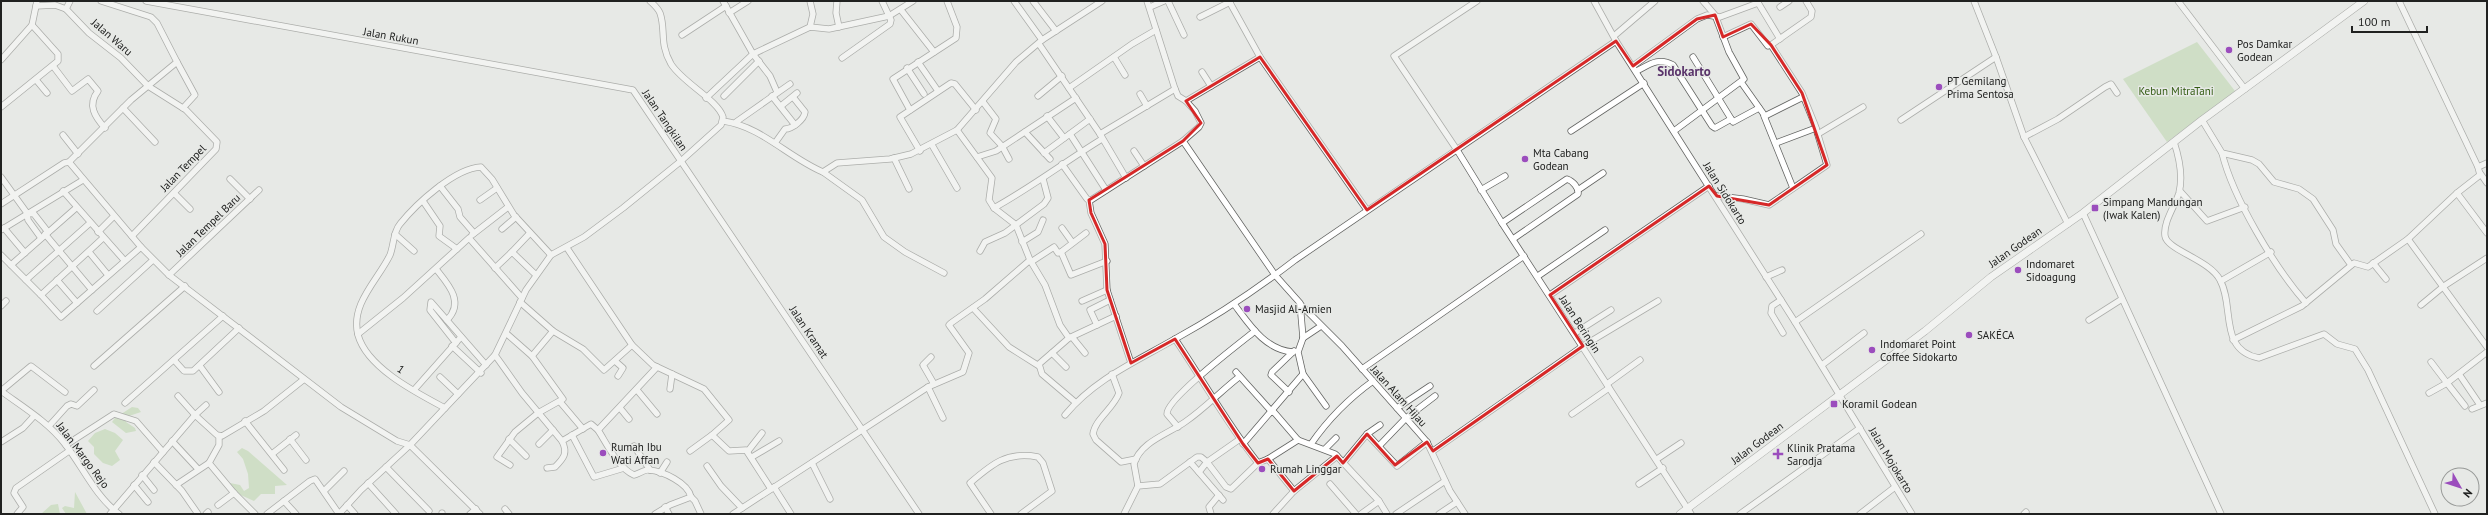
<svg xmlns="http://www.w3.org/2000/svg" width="2488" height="515" font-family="'PT Sans',sans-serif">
<rect width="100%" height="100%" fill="#e7e9e6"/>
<g fill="#b1d1a0">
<polygon points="2197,42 2235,91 2167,142 2123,79"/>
<polygon points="132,407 138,408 141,412 126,417 126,422 135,428 136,431 126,433 112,422 115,418"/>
<polygon points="105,429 115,433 123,440 115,451 120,460 112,466 103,463 94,454 94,447 88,441 95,433"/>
<polygon points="242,448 248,451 287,485 275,486 275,494 261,494 254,501 234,492 230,483 240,485 244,491 249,488 248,474 243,459 237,452"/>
<polygon points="75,492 87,514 66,514 62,508 65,506 74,508"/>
<polygon points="58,504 60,514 41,514 51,505"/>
</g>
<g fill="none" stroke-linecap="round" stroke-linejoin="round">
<g stroke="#646563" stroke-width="7">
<g id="minor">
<polyline points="146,1 633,90 919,514"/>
<polyline points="723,1 753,54 770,76 777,92"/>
<polyline points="810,1 813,14 810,27"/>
<polyline points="837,1 836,13 839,27"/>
<polyline points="1014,1 1042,40"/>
<polyline points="1033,1 1056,31"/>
<polyline points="1147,1 1175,89 1178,96 1186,101"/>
<polyline points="1168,1 1184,35"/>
<polyline points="1229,1 1260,57 1367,210"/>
<polyline points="1477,1 1394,56 1457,150 1502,223 1691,514"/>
<polyline points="1594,1 1616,41 1795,322 1912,514"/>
<polyline points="1757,1 1780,39"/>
<polyline points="1974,1 1996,57"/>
<polyline points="2178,1 2245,89"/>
<polyline points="36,6 55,5 66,9 89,33 121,58 148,86 186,110 217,142 216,149 132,236"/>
<polyline points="1150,7 1164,1"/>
<polyline points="1780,7 1789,1"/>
<polyline points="66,9 70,1"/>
<polyline points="901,10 934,52"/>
<polyline points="729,13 748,1"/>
<polyline points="1200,17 1230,2"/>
<polyline points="682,35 726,6"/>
<polyline points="1614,36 1655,1"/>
<polyline points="1723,37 1751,24 1768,46 1771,45 1811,17 1812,11 1806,1"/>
<polyline points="1039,44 1100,134 1126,178"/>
<polyline points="1114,57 1125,75"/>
<polyline points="1693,57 1733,122 1759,108"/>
<polyline points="842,58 890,24 891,20 882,1"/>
<polyline points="1,60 32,25 37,1"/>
<polyline points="177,62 195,95 183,108"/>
<polyline points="918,62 938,91"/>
<path d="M53,66L72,91L88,79L98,91C87,105 95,117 105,128"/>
<polyline points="1633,66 1697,19 1707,15 1720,17 1758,3"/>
<polyline points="907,68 924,94"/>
<path d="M1637,71C1650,64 1659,57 1673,65L1712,126L1715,128L1731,119"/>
<polyline points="1202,72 1211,86"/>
<polyline points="37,81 47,93"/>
<polyline points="1741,82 1765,116 1803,97"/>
<polyline points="1069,88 1132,44 1156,30"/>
<polyline points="1140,94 1147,106"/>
<polyline points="724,96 759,61"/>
<polyline points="772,96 795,125"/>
<polyline points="1038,96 1062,76"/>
<polyline points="706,98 753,54 810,27 829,29 889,16 913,1"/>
<polyline points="983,102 996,119 990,133 1002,146 1009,159"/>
<polyline points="781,106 797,93"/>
<polyline points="1,107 58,61 58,54 32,25"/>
<polyline points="123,108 155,142"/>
<polyline points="910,110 893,79 956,38 957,27 947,1"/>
<polyline points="1047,116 1064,138"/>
<polyline points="1764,116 1793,188"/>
<polyline points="1901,120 1996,57 2024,137 2068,224"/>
<polyline points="2202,120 2222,153 2252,160 2259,164 2274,182 2299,189 2313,199 2333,230 2336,244 2351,265"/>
<path d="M723,121C761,126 789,158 823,172L837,163L890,159L911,154L957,130L1016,62L1042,40L1102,1"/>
<polyline points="736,122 790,84"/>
<polyline points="957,130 992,178 989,200 994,208 1016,225 1030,260 1045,285 1060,325 1069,338"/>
<polyline points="1571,131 1644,83"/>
<polyline points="1674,131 1744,79 1729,52 1715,15 1703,1"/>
<polyline points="1025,132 1050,159"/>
<polyline points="1070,134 1106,190"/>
<polyline points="1100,134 1175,89"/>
<polyline points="1818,134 1863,107"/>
<polyline points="63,135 78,154"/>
<polyline points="2024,137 2058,119 2105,87 2111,84 2117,93"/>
<path d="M2174,142C2179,157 2183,177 2179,193C2175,206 2163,222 2165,236C2167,250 2210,260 2220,280C2235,307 2218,350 2259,358L2324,334L2337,344L2355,349L2368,370L2435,514"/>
<path d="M775,143L785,129C792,129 804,120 805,112L793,97"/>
<polyline points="1776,143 1816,128"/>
<polyline points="932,145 957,188"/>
<polyline points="920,151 900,117 951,83 955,84 976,110"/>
<polyline points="1134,151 1144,166"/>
<polyline points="1044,153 1090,119"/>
<path d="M2222,153C2233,198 2275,268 2306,303"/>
<polyline points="977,157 996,151 1076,98"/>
<polyline points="894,158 909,189"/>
<polyline points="69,162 141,247 169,275 341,407 397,441 410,445 480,514"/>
<polyline points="1062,164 1087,199 1091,200 1183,141"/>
<polyline points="2478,167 2487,163"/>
<polyline points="823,172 862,200 884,237 905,252 944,273"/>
<polyline points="2480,173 2487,183"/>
<polyline points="1,177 27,213 28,220 41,238"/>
<polyline points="230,179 250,199"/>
<polyline points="440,186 458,209 460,217 474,233"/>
<polyline points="1481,190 1505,176"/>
<polyline points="1578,190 1603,173"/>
<polyline points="63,191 124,260"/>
<polyline points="2180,191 2207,221 2245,207"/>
<polyline points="174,193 190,209"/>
<polyline points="2457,193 2487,233"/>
<polyline points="1717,196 1743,199 1769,205 1827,165 1815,125 1802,93 1771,45"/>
<polyline points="480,200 497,188"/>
<polyline points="1089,200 1091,213 1105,244 1107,290 1131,363"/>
<polyline points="423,201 440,226 439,236 457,249"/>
<polyline points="1,204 64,163 69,162 131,100 177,62 157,23 151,17 101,1"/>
<path d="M994,208C1032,187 1066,161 1102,139"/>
<polyline points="28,213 34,214 48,232"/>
<polyline points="2083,213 2221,514"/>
<path d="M1502,223L1567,179C1573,181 1579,188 1578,194L1513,239"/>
<polyline points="4,228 25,253"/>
<polyline points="1062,228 1072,242"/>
<polyline points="502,229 516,217"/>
<polyline points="1,230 83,180"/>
<polyline points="98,232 114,216"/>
<polyline points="45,234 92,290"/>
<polyline points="395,234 414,251"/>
<polyline points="472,235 508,207"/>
<polyline points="2408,239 2487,347"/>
<polyline points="1022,242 1038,232 1043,220"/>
<polyline points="567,248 632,345 653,365 704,389 729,420 712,435"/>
<polyline points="980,251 985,242 1005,233 1044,204 1048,198 1043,179"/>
<polyline points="89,252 108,275"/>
<polyline points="1061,252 1086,233"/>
<polyline points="511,253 530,233"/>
<polyline points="1,255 41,295 61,317 141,247"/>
<polyline points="1031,262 1054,247 1058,253 1061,252 1071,275 1107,261"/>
<polyline points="2373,263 2386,279"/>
<polyline points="11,265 76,208"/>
<polyline points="495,268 512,252 536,275"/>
<path d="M436,269C448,284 465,302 447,320"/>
<polyline points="169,275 259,190"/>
<polyline points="1538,276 1605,230"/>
<polyline points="1766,277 1782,270"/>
<polyline points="26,280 90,223"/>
<polyline points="57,280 77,303"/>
<polyline points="2221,281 2271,252"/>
<polyline points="41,295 103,238"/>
<polyline points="1550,295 1709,186"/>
<polyline points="1781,300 1772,306 1771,313 1783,333"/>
<polyline points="1082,301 1107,290"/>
<polyline points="520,302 553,331 583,349 604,370 632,345"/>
<path d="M1234,304C1249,324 1265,350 1293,352"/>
<polyline points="1300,304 1342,346 1427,442 1450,491 1465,514"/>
<polyline points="2421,305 2444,286 2487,258"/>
<polyline points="1,306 6,301"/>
<polyline points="973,308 1009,347 1039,366"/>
<polyline points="97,311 153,260"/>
<polyline points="2089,320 2122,299"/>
<polyline points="1795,322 1921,234"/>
<polyline points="1097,325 1090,310 1110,300"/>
<polyline points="1575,333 1611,310"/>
<polyline points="358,334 403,298 469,238 522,298"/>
<polyline points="507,334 532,356"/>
<polyline points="1072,337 1085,353"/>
<polyline points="1303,338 1321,326"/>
<path d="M1175,339C1203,380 1227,424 1258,463"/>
<polyline points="2233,340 2302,306 2354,263 2368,267 2408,239 2457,193 2480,175 2478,167 2399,1"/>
<polyline points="456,343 430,310 431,302 486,365"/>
<polyline points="452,346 481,373"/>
<polyline points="1052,353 1066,367"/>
<polyline points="495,355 522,393 562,441 591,424 598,430"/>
<polyline points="931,357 923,365 934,384"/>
<polyline points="174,360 184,371 193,371 239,328"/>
<polyline points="615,361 623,368 618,376"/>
<polyline points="1822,365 1864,333"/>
<polyline points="94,366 185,286"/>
<polyline points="200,366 219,392"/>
<path d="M657,367L598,430C607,444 618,468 634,475C639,474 645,469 649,470C663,471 688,483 691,497"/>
<polyline points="1362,369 1524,256"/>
<polyline points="1236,372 1272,412"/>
<path d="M1112,374L1119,393C1114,408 1095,419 1093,434L1096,440L1121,462L1136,459"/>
<polyline points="1303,374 1326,406"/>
<polyline points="2459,374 2480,405"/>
<polyline points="440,377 458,394"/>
<polyline points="1607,384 1640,360"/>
<polyline points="928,387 943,418"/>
<polyline points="670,389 672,374"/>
<polyline points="414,390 461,337"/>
<polyline points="637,390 657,414"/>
<path d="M1,391C23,407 48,422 65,444C83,467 95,496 119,514"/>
<polyline points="1,391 31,366 65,392"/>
<polyline points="1289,392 1271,375 1272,372 1294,351"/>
<polyline points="2429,393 2447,383 2431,362"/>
<polyline points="178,396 195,415 206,405"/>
<polyline points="1075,402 1042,374 1039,364 1069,338 1116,316"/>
<polyline points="125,403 223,316"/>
<polyline points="561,403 583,429"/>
<polyline points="2465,406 2447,383 2487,352"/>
<path d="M445,408C417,393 367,368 358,335C350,304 378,280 390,255C394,245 393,232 400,224C416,204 455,168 481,167L492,179L514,215L551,255"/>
<polyline points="620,408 629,419"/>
<polyline points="1397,408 1430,386"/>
<polyline points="2472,409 2487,403"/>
<polyline points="1273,411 1298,440 1335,454 1379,501 1387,514"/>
<polyline points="1572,414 1609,388"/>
<path d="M1065,415C1095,379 1135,362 1175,339C1217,316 1256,290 1295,260L1616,41"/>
<polyline points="245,421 284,470"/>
<polyline points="49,426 67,406 71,404 77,406 94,390"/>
<path d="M1178,427L1167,414C1166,399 1240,343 1255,331"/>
<polyline points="1367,434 1397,466 1427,442"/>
<polyline points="572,435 594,477 624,468"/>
<polyline points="219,436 219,445 209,463 234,493 255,514"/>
<polyline points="290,439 306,460"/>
<polyline points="509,439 526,456"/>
<polyline points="172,441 198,469"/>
<polyline points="1,442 23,428 34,416"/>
<polyline points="539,444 553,430"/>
<polyline points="1243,444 1303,374 1298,352 1303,338 1300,303 1275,275 1183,141 1199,127 1201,123 1195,111 1186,101 1260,57"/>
<path d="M1311,444C1329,418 1348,399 1373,381"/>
<polyline points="66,445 114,414 136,421 163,452"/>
<polyline points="634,446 650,470"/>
<polyline points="1379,446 1405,419 1435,396"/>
<polyline points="1325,449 1336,438"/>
<polyline points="690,451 712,435 729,451 746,450 771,489"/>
<polyline points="748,451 762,433"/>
<polyline points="1433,451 1583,346 1658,301"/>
<polyline points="272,454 296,435"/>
<polyline points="752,457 779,441"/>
<polyline points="1268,459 1294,491"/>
<polyline points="1657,459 1681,443"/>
<polyline points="154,462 182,491 198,514"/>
<polyline points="1190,462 1223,500"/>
<polyline points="812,463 830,499"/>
<polyline points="1343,463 1367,434 1380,425"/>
<polyline points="510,465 497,457 515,432 538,413 563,399 532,356 553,331"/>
<polyline points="707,466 721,486 742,508"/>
<polyline points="386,467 429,511"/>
<path d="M547,468L555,467C564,458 568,453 562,441"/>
<polyline points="1199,472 1207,462 1226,487 1231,489 1258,463 1268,459 1298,440"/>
<polyline points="660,473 667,462"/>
<polyline points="142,475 154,490"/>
<polyline points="368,483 396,514"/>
<polyline points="1330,484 1356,514"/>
<polyline points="1639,484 1663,468"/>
<polyline points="134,485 148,502"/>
<polyline points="176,485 209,463"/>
<path d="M1138,486L1134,464C1140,442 1168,434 1185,422C1204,409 1221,391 1239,377"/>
<polyline points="774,487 791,514"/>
<polyline points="324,491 344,471"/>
<polyline points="691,497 695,501 701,514"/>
<polyline points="284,501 296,514"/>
<polyline points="218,505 234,493"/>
<polyline points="347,505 355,514"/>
<polyline points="665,507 669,514"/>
<polyline points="505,509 509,514"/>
<polyline points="442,513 442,514"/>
<polyline points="17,514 23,507 14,493 16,488 69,451"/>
<polyline points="110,514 195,415 217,435 222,436 264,411 303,380"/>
<polyline points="206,514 208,512"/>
<polyline points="267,514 310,481 315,479 339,514"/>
<path d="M339,514L361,490L410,445L495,355L526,290L551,255L584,237L623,208L681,161L721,125L723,117C718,100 683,83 671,64C659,43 666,30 660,13C658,8 653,4 650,1"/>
<polyline points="470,514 476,509"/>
<polyline points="655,514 670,505 691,497"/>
<polyline points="733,514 928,387 963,372 969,353 949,325 951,323 985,299 1030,260"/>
<path d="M991,514L970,483C992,464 1007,451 1038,457L1043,463L1052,491L1021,514"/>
<polyline points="1124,514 1138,486 1160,484 1197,457 1201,457 1207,462 1240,439"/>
<polyline points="1211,514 1209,507 1219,495"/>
<polyline points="1273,514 1294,491 1337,456"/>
<polyline points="1361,514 1379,501"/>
<polyline points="1396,514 1445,481"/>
<polyline points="1439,514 1457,502"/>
<polyline points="1740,514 1860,428"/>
<polyline points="1860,514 1895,487"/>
<polyline points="2024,514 2026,512"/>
</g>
</g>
<g stroke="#646563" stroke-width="8">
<polyline id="major" points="1680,514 1925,331 1991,277 2083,213 2202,120 2364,1"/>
</g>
<use href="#minor" stroke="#fff" stroke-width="5.5"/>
<use href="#major" stroke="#fff" stroke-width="7"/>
</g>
<path d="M0 0H2488V515H0ZM1715,15L1723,37L1751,24L1771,45L1802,93L1827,165L1769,205L1717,196L1709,186L1550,295L1583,346L1433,451L1427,442L1395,465L1367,434L1343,463L1337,456L1294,491L1268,459L1258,463L1243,444L1175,339L1131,363L1107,290L1105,244L1091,213L1089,200L1183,141L1201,123L1186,101L1260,57L1367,210L1616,41L1633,66L1697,19Z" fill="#e7e9e6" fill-opacity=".55" fill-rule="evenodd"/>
<path fill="none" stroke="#d62828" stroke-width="3" stroke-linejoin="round" d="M1715,15L1723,37L1751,24L1771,45L1802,93L1827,165L1769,205L1717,196L1709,186L1550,295L1583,346L1433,451L1427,442L1395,465L1367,434L1343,463L1337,456L1294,491L1268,459L1258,463L1243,444L1175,339L1131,363L1107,290L1105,244L1091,213L1089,200L1183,141L1201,123L1186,101L1260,57L1367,210L1616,41L1633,66L1697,19Z"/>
<g fill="#9b4dbd" stroke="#e7e9e6" stroke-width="1.5">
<circle cx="2229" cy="50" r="4"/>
<circle cx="1939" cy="87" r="4"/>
<circle cx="1525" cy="159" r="4"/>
<rect x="2091" y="204" width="8" height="8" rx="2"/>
<circle cx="2018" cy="270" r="4"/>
<circle cx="1247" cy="309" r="4"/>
<circle cx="1969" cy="335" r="4"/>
<circle cx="1872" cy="350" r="4"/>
<rect x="1830" y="400" width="8" height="8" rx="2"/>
<circle cx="603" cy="453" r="4"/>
<path d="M1776 448h4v4h4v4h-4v4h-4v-4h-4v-4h4z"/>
<circle cx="1262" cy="469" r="4"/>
</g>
<g text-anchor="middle" stroke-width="3" stroke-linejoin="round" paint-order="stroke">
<g font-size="11" fill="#202120" stroke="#e7e9e6">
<text transform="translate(391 36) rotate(10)" y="4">Jalan Rukun</text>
<text transform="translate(112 37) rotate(41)" y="4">Jalan Waru</text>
<text transform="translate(665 120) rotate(56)" y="4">Jalan Tangkilan</text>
<text transform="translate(183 168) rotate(-46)" y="4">Jalan Tempel</text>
<text transform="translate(1725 193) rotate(58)" y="4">Jalan Sidokarto</text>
<text transform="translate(208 225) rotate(-44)" y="4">Jalan Tempel Baru</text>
<text transform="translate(2015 247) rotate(-35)" y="4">Jalan Godean</text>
<text transform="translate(1580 324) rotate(57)" y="4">Jalan Beringin</text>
<text transform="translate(809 332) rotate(56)" y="4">Jalan Kramat</text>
<text transform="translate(401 369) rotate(34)" y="4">1</text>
<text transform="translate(1399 396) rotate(48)" y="4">Jalan Alam Hijau</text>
<text transform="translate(1757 443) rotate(-37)" y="4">Jalan Godean</text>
<text transform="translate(83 455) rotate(53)" y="4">Jalan Margo Rejo</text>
<text transform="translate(1891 460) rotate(59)" y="4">Jalan Mojokarto</text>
</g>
<g font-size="11" fill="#202120" stroke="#e7e9e6" text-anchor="start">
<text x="2237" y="48">Pos Damkar<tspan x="2237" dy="13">Godean</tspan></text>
<text x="1947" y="85">PT Gemilang<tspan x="1947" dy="13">Prima Sentosa</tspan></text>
<text x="1533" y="157">Mta Cabang<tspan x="1533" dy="13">Godean</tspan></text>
<text x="2103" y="206">Simpang Mandungan<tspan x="2103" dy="13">(Iwak Kalen)</tspan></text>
<text x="2026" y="268">Indomaret<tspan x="2026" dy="13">Sidoagung</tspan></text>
<text x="1255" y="313">Masjid Al-Amien</text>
<text x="1977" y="339">SAKÉCA</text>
<text x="1880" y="348">Indomaret Point<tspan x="1880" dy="13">Coffee Sidokarto</tspan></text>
<text x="1842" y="408">Koramil Godean</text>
<text x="611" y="451">Rumah Ibu<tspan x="611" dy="13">Wati Affan</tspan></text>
<text x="1787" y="452">Klinik Pratama<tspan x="1787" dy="13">Sarodja</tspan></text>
<text x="1270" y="473">Rumah Linggar</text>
</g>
<g font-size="11" fill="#335c13" stroke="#e7e9e6">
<text x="2176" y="95">Kebun MitraTani</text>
</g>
<g font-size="13" font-weight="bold" fill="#59336a" stroke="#e7e9e6">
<text x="1684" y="76">Sidokarto</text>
</g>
</g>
<rect width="2488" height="515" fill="none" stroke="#202120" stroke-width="4"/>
<g transform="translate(2460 487) rotate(129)"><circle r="19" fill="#e7e9e6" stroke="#979997"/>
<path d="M0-3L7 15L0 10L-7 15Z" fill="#9b4dbd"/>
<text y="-6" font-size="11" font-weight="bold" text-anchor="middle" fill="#202120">N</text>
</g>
<path d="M2352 26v6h75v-6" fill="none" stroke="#202120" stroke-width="2"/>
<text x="2358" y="26" font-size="12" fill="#202120" stroke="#e7e9e6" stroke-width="3" paint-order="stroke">100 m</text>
</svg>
